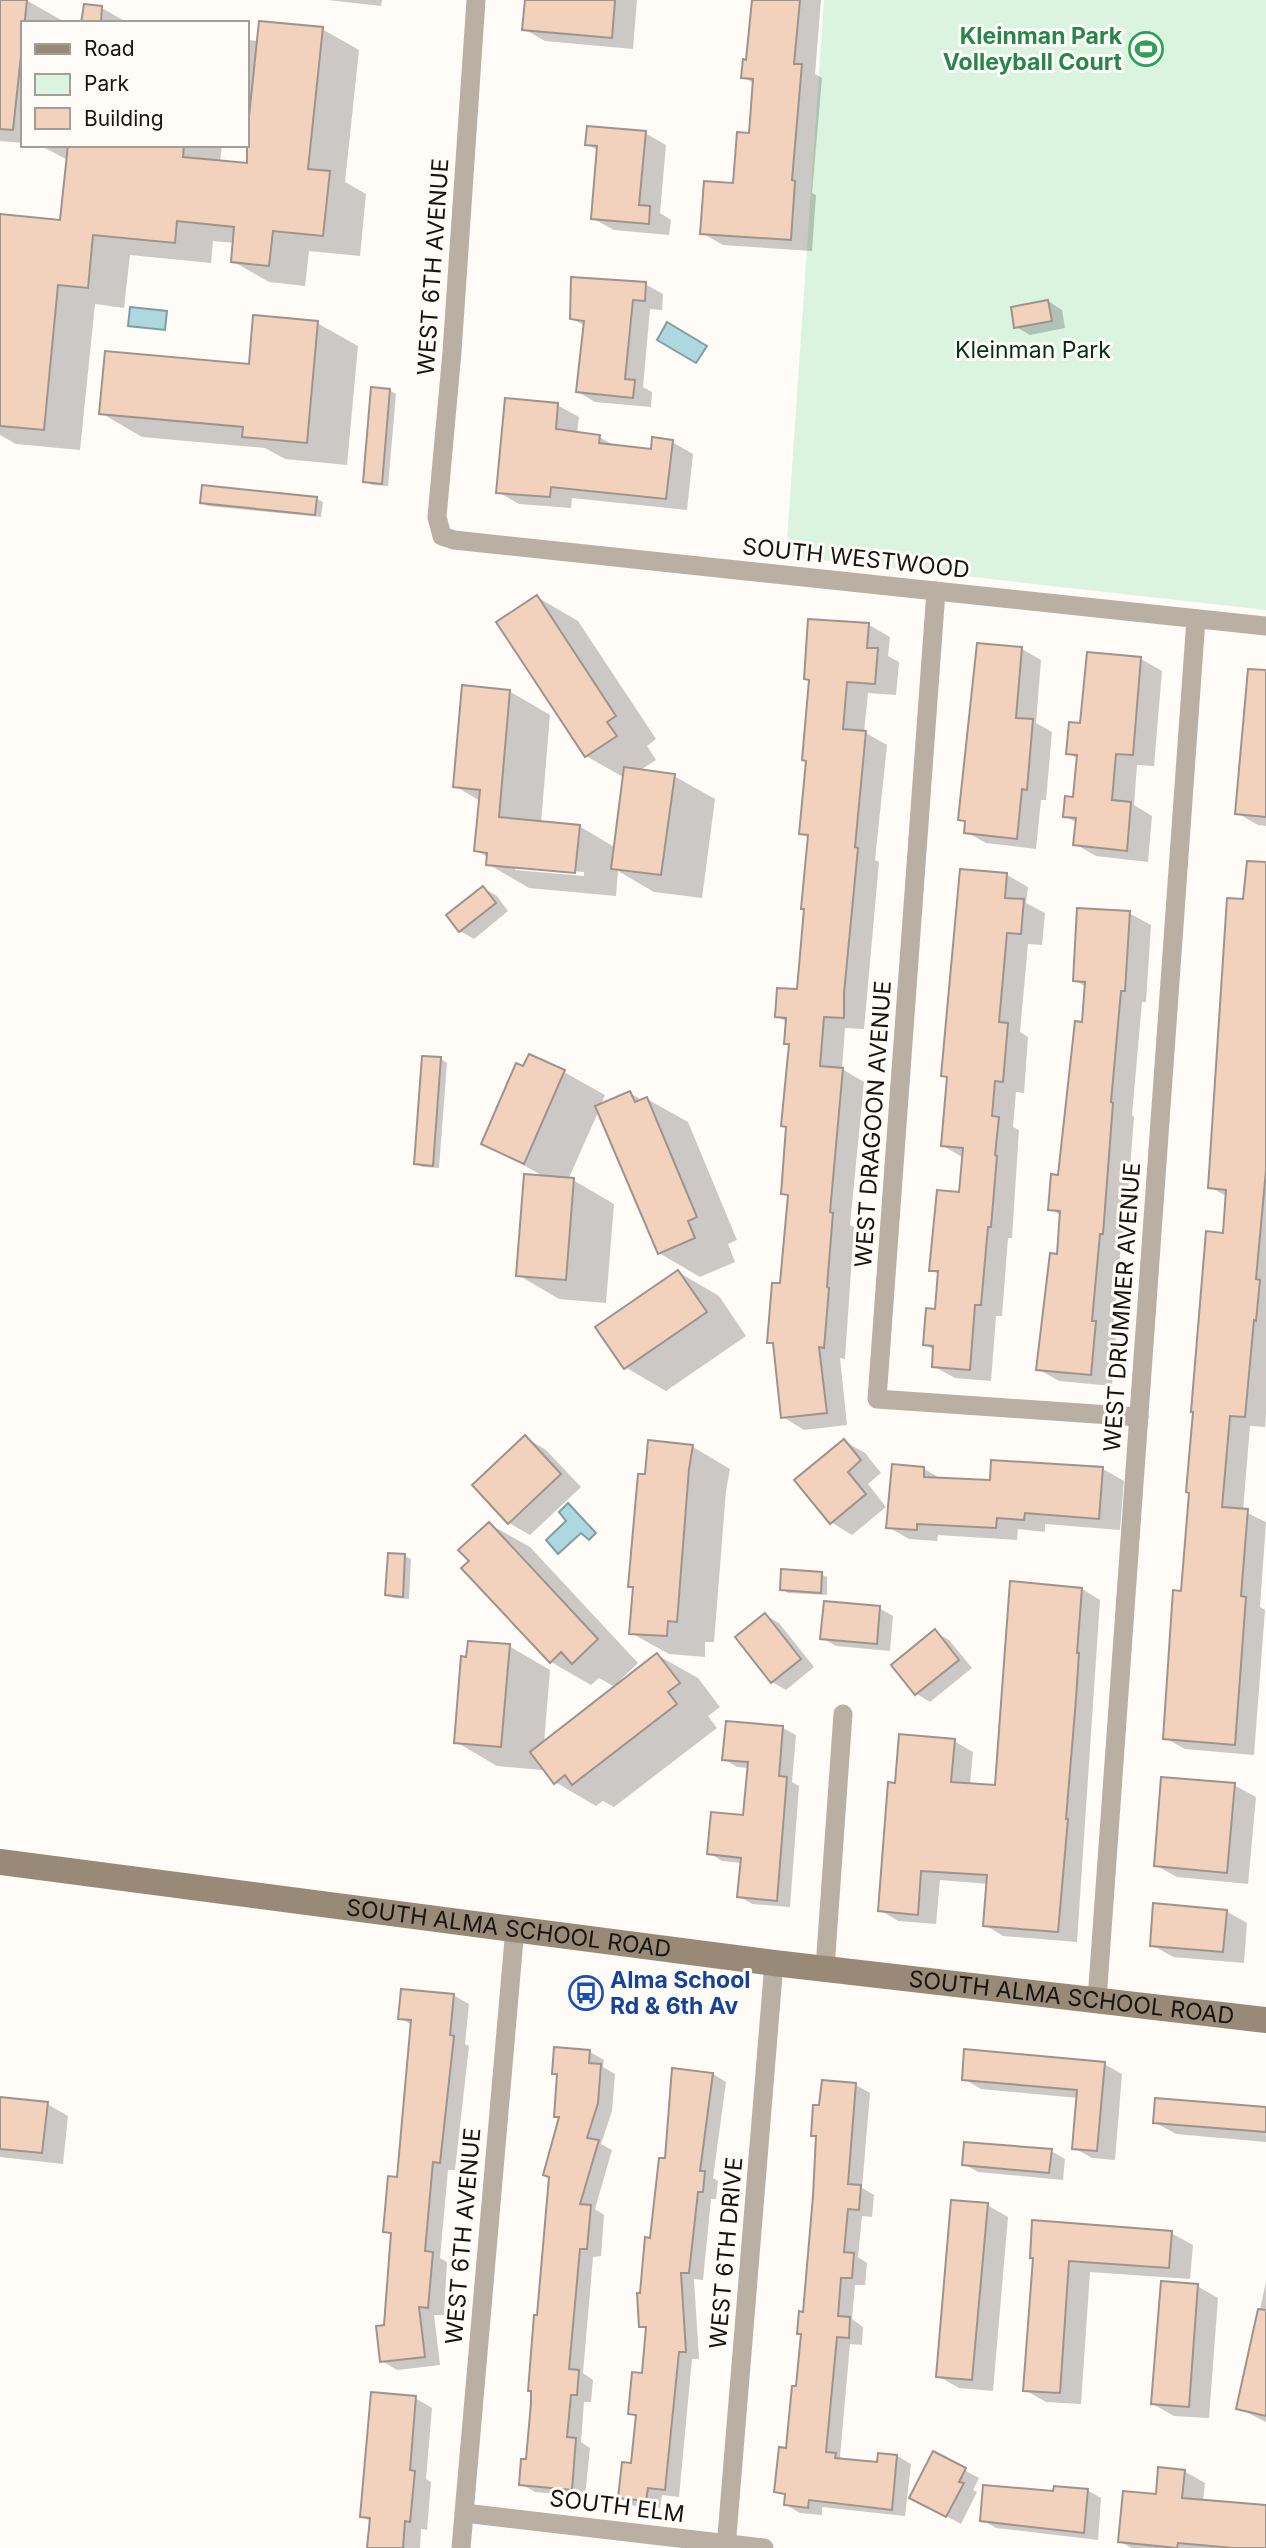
<svg xmlns="http://www.w3.org/2000/svg" width="1266" height="2548" font-family="Inter,sans-serif">
<rect width="100%" height="100%" fill="#fffbf7"/>
<polygon fill="#daf4e0" points="824,0 1266,0 1266,610 786,556"/>
<g fill="#add8df" stroke="#809da1" stroke-width="2">
<polygon points="130,307 167,311 165,330 128,326"/>
<polygon points="667,322 707,346 696,363 657,340"/>
<polygon points="568,1503 596,1533 589,1540 581,1533 558,1554 546,1540 566,1521 559,1512"/>
</g>
<g fill="#0003" fill-rule="evenodd">
<polygon points="0,0 26,0 63,21 23,23 23,143 0,141"/>
<polygon points="328,0 382,0 381,6"/>
<polygon points="526,0 637,0 633,49 545,41 524,29"/>
<polygon points="753,0 821,0 815,74 822,78 812,193 816,195 812,251 723,245 702,233 734,185 750,135 755,84 743,77 748,62"/>
<polygon points="102,8 128,23 83,23"/>
<polygon points="322,29 359,50 345,182 366,194 360,256 309,251 305,286 269,282 232,261 234,243 213,241 211,263 130,255 124,308 95,304 80,450 16,444 0,435 0,216 62,222 68,160 39,145 222,145 220,162 246,165 250,120 247,119 247,40 258,41"/>
<polygon points="645,133 666,145 660,213 671,220 669,235 614,230 592,218 599,151 587,144"/>
<polygon points="645,284 663,294 662,310 650,309 643,387 652,392 651,407 595,402 578,392 585,326 571,318"/>
<polygon points="1048,301 1062,310 1065,328 1030,335 1016,327"/>
<polygon points="317,323 358,346 347,465 285,459 265,448 142,437 101,413 250,366"/>
<polygon points="389,390 396,394 388,486 372,485 365,481"/>
<polygon points="557,405 579,417 577,434 599,437 617,447 652,451 672,442 693,454 687,510 572,498 571,508 519,504 498,492"/>
<polygon points="317,499 323,502 321,517 208,506 202,502"/>
<path d="M537,597L578,621L656,739L647,746L656,760L639,771L674,776L715,799L702,898L654,892L618,871L616,896L529,888L488,864L489,858L476,850L480,801L455,786L509,691L550,715L541,823L579,826L616,848L625,778L586,756ZM515,866L584,872V876L515,870Z"/>
<polygon points="869,625 890,637 888,656 899,662 896,695 868,693 864,732 887,745 875,860 879,862 864,1029 845,1028 842,1069 864,1082 850,1225 854,1227 845,1359 840,1358 847,1425 804,1430 783,1417 775,1345 769,1342 781,1285 789,1197 782,1193 788,1128 790,1046 786,1043 787,1022 776,1016 799,991 809,838 801,833 811,681 806,678"/>
<polygon points="1022,649 1041,660 1036,723 1052,732 1046,800 1041,800 1036,849 986,843 966,832 967,823 960,820"/>
<polygon points="1141,659 1162,671 1154,766 1137,765 1134,805 1152,816 1148,862 1096,856 1075,844 1077,823 1065,816 1075,798 1078,759 1068,753 1082,724"/>
<polygon points="1266,672 1266,826 1258,825 1237,813"/>
<polygon points="1266,864 1266,1414 1265,1427 1250,1426 1243,1511 1266,1522 1260,1607 1265,1610 1254,1755 1185,1749 1165,1738 1228,1197 1210,1187 1245,901"/>
<polygon points="1007,875 1028,887 1026,903 1045,913 1042,945 1028,944 1020,1032 1028,1037 1024,1093 1016,1092 1013,1127 1019,1130 1012,1238 1008,1238 1002,1316 996,1316 991,1381 955,1378 933,1366 935,1350 925,1345 936,1311 940,1275 931,1270 961,1194 964,1158 943,1146 949,1078 943,1075"/>
<polygon points="483,888 497,896 508,911 474,939 460,931"/>
<polygon points="1129,913 1151,925 1146,1002 1142,1002 1132,1115 1134,1117 1124,1245 1121,1245 1113,1333 1116,1335 1112,1386 1059,1381 1038,1369 1058,1256 1062,1216 1050,1209 1060,1177 1083,1024 1086,987 1075,980"/>
<polygon points="530,1056 564,1072 605,1095 601,1105 630,1093 643,1101 647,1099 688,1122 737,1240 728,1244 735,1262 700,1277 659,1253 599,1110 568,1180 573,1180 614,1204 606,1303 559,1299 518,1275 547,1178 483,1143"/>
<polygon points="441,1059 447,1063 439,1168 422,1167 416,1163"/>
<polygon points="678,1272 719,1296 746,1336 666,1391 625,1367"/>
<polygon points="525,1437 546,1450 581,1487 530,1535 509,1523"/>
<polygon points="844,1441 865,1453 881,1473 868,1484 886,1507 852,1535 831,1522"/>
<polygon points="650,1442 693,1447 730,1469 726,1491 714,1642 705,1642 705,1657 669,1654 631,1633 635,1589 630,1586"/>
<polygon points="993,1462 1103,1469 1124,1481 1120,1530 1045,1524 1045,1532 1018,1529 1017,1540 938,1535 937,1541 909,1539 888,1527 924,1469 945,1481 991,1482"/>
<polygon points="489,1524 530,1547 638,1663 620,1680 622,1682 657,1655 698,1678 720,1707 708,1716 717,1728 614,1807 603,1801 596,1806 555,1782 542,1765 542,1770 497,1766 456,1742 509,1646 550,1670 544,1743 615,1687 599,1678 591,1685 551,1662 471,1561"/>
<polygon points="405,1556 411,1559 409,1599 393,1598 387,1594"/>
<polygon points="821,1574 827,1577 827,1595 788,1593 782,1589"/>
<polygon points="1082,1589 1100,1600 1077,1942 1003,1936 985,1925 988,1884 940,1880 936,1924 898,1921 880,1910 897,1785 954,1741 973,1752 970,1785 996,1787"/>
<polygon points="879,1608 893,1616 890,1651 836,1646 822,1638"/>
<polygon points="765,1615 779,1623 814,1667 786,1690 772,1682"/>
<polygon points="935,1632 949,1640 972,1668 930,1702 917,1694 893,1665"/>
<polygon points="783,1728 796,1735 792,1782 799,1786 790,1907 752,1904 739,1896 742,1863 722,1861 709,1853 745,1816 749,1768 737,1767 724,1759"/>
<polygon points="1234,1785 1256,1797 1248,1884 1177,1877 1155,1865"/>
<polygon points="1226,1911 1247,1923 1244,1963 1173,1957 1152,1945"/>
<polygon points="453,1995 469,2004 465,2044 469,2046 455,2170 448,2170 440,2258 447,2262 444,2315 434,2315 440,2365 397,2370 382,2361 393,2236 385,2231 399,2179 412,2025 400,2018"/>
<polygon points="590,2052 604,2060 603,2067 615,2074 612,2111 601,2144 612,2150 595,2209 604,2215 601,2256 593,2257 583,2373 593,2380 591,2402 584,2402 581,2442 590,2448 585,2496 535,2492 521,2484 528,2461 533,2392 529,2390 560,2119 555,2116 559,2076 554,2073"/>
<polygon points="1104,2064 1122,2074 1115,2160 1092,2158 1074,2148 1078,2098 981,2089 964,2079"/>
<polygon points="713,2074 726,2082 713,2178 718,2181 716,2199 711,2199 703,2280 694,2279 699,2359 692,2359 679,2497 662,2495 660,2508 634,2506 620,2498 632,2465 637,2418 630,2413 643,2375 647,2330 641,2326 641,2295 667,2160"/>
<polygon points="823,2082 856,2085 870,2093 862,2188 874,2195 872,2217 862,2216 858,2257 867,2263 865,2285 855,2285 852,2319 863,2327 862,2345 850,2344 840,2457 846,2461 878,2464 897,2456 911,2464 905,2516 822,2507 822,2515 800,2513 786,2505 787,2497 776,2491 788,2450 798,2388 818,2138 813,2135 821,2107"/>
<polygon points="0,2098 47,2104 68,2116 63,2164 0,2157"/>
<polygon points="1266,2109 1266,2142 1176,2134 1154,2122"/>
<polygon points="1051,2151 1065,2159 1063,2180 978,2172 964,2164"/>
<polygon points="987,2205 1008,2217 993,2391 959,2388 938,2376"/>
<polygon points="1171,2233 1193,2245 1190,2279 1090,2272 1081,2404 1046,2402 1025,2390 1034,2258"/>
<polygon points="1266,2282 1266,2422 1238,2408"/>
<polygon points="1197,2286 1218,2298 1209,2418 1174,2416 1153,2404"/>
<polygon points="415,2398 432,2408 426,2479 431,2482 427,2530 421,2529 420,2548 369,2548 371,2522 362,2516"/>
<polygon points="934,2454 979,2478 973,2490 977,2492 961,2524 926,2505"/>
<polygon points="1184,2471 1205,2483 1203,2501 1266,2506 1266,2548 1131,2548 1120,2541 1157,2496"/>
<polygon points="1087,2490 1101,2498 1098,2540 996,2528 982,2520"/>
</g>
<g fill="#f3d2bd" stroke="#9e948d" stroke-width="2">
<polygon points="0,0 27,0 13,130 0,129"/>
<polygon points="525,0 615,0 612,38 522,30"/>
<polygon points="752,0 800,0 794,64 802,64 792,180 795,181 791,240 700,234 704,181 733,183 737,132 749,133 753,79 741,78 743,59 746,60"/>
<polygon points="84,4 102,6 101,23 81,23"/>
<polygon points="259,21 323,27 308,169 330,171 323,236 273,231 269,266 231,262 234,227 177,221 175,243 93,235 88,288 58,285 44,430 0,426 0,214 60,220 68,145 184,145 183,157 247,163 247,136"/>
<polygon points="587,126 646,131 639,205 650,206 649,224 591,219 597,146 585,145"/>
<polygon points="571,277 646,282 645,301 633,300 625,379 635,380 633,398 576,392 584,321 570,319"/>
<polygon points="1048,300 1052,321 1014,328 1011,307"/>
<polygon points="253,315 318,321 307,443 242,437 243,427 99,414 105,351 249,364"/>
<polygon points="371,387 390,389 382,484 363,482"/>
<polygon points="505,398 558,403 556,429 600,435 599,443 651,449 652,437 673,440 666,499 551,487 550,497 496,493"/>
<polygon points="202,485 317,497 315,515 200,503"/>
<polygon points="537,595 616,716 607,722 617,736 585,757 496,622"/>
<polygon points="808,619 869,623 867,648 878,648 875,684 847,682 843,729 866,731 855,847 858,848 844,993 844,1018 824,1017 820,1066 843,1068 830,1212 833,1213 827,1287 829,1288 824,1348 819,1347 827,1413 781,1418 773,1343 767,1343 772,1283 780,1283 788,1195 781,1194 786,1127 781,1126 789,1044 784,1044 786,1018 775,1017 777,988 797,989 804,909 801,909 808,835 799,834 806,761 802,760 809,680 804,679"/>
<polygon points="977,643 1022,647 1016,718 1033,719 1027,790 1022,789 1017,839 964,833 965,821 958,820"/>
<polygon points="1087,652 1141,657 1133,755 1116,754 1112,800 1131,802 1127,851 1073,845 1076,818 1063,817 1065,796 1073,797 1077,755 1066,754 1069,722 1080,723"/>
<polygon points="1248,669 1266,670 1266,817 1235,814"/>
<polygon points="462,685 510,690 499,817 580,825 575,873 486,865 487,853 474,851 480,790 453,787"/>
<polygon points="624,767 675,774 661,875 611,869"/>
<polygon points="1247,861 1266,862 1266,1170 1256,1279 1260,1280 1256,1321 1254,1320 1245,1417 1230,1416 1222,1507 1248,1509 1241,1596 1246,1597 1235,1745 1163,1739 1173,1590 1181,1591 1189,1493 1186,1492 1193,1412 1191,1412 1206,1231 1223,1233 1226,1190 1208,1188 1227,898 1243,899"/>
<polygon points="960,869 1007,873 1005,898 1024,899 1021,934 1007,933 999,1022 1008,1023 1003,1082 995,1081 992,1116 999,1117 995,1155 997,1156 991,1227 988,1227 981,1305 975,1305 970,1370 932,1367 933,1346 923,1345 926,1308 935,1309 938,1271 929,1271 937,1190 959,1192 963,1148 941,1146 947,1077 941,1076"/>
<polygon points="483,886 496,903 459,932 446,915"/>
<polygon points="1077,908 1130,911 1125,991 1121,991 1111,1102 1113,1103 1103,1234 1100,1234 1092,1321 1096,1321 1091,1375 1036,1370 1050,1253 1057,1254 1060,1211 1048,1210 1051,1174 1058,1175 1075,1021 1082,1022 1085,982 1073,981"/>
<polygon points="529,1054 565,1070 524,1164 481,1144 516,1063 523,1066"/>
<polygon points="422,1056 441,1057 433,1166 414,1164"/>
<polygon points="630,1091 635,1102 647,1097 697,1217 688,1221 695,1238 658,1254 595,1106"/>
<polygon points="524,1174 574,1178 566,1280 516,1276"/>
<polygon points="678,1270 707,1312 624,1369 595,1327"/>
<polygon points="525,1435 561,1474 508,1524 472,1485"/>
<polygon points="844,1439 861,1460 848,1472 866,1494 830,1524 794,1480"/>
<polygon points="648,1440 693,1445 689,1469 677,1622 668,1621 667,1636 629,1634 633,1587 628,1587 638,1474 645,1474"/>
<polygon points="991,1460 1103,1467 1099,1519 1025,1513 1024,1520 997,1518 996,1528 917,1524 917,1530 886,1528 892,1464 924,1467 924,1477 990,1480"/>
<polygon points="489,1522 598,1639 572,1664 561,1652 550,1663 461,1568 469,1561 458,1550"/>
<polygon points="388,1553 405,1554 403,1597 385,1595"/>
<polygon points="781,1569 822,1572 821,1593 780,1590"/>
<polygon points="1010,1581 1082,1588 1077,1653 1079,1653 1076,1699 1066,1819 1068,1819 1058,1932 983,1926 987,1875 921,1871 918,1915 878,1911 888,1782 895,1783 899,1734 955,1739 951,1782 995,1785"/>
<polygon points="824,1601 880,1606 877,1644 820,1639"/>
<polygon points="765,1613 801,1659 771,1683 735,1637"/>
<polygon points="935,1629 959,1660 915,1695 891,1665"/>
<polygon points="468,1641 510,1644 501,1747 454,1743 461,1656 466,1657"/>
<polygon points="657,1653 680,1683 668,1692 677,1704 572,1785 565,1775 554,1784 530,1752"/>
<polygon points="726,1721 783,1726 779,1776 787,1777 777,1901 737,1897 741,1858 707,1854 711,1812 743,1815 748,1762 722,1760"/>
<polygon points="1161,1777 1235,1783 1227,1873 1154,1866"/>
<polygon points="1153,1903 1227,1910 1223,1952 1150,1946"/>
<polygon points="401,1989 454,1994 450,2035 454,2036 440,2163 433,2162 425,2251 433,2252 428,2308 419,2307 425,2357 380,2362 376,2326 384,2325 391,2233 383,2232 388,2176 397,2177 411,2020 398,2019"/>
<polygon points="554,2047 590,2050 589,2063 601,2064 598,2103 587,2138 599,2140 580,2204 591,2205 587,2249 580,2249 569,2369 579,2370 577,2395 571,2395 567,2437 576,2438 572,2490 519,2485 521,2459 526,2459 531,2403 531,2391 528,2391 534,2315 537,2315 549,2177 543,2175 559,2117 554,2117 557,2074 552,2074"/>
<polygon points="964,2049 1105,2062 1097,2151 1072,2149 1077,2090 962,2080"/>
<polygon points="672,2068 713,2073 700,2171 705,2171 703,2192 698,2192 689,2273 681,2273 686,2352 679,2352 665,2490 648,2488 646,2501 618,2498 622,2462 631,2463 636,2415 628,2414 632,2372 642,2373 646,2327 639,2327 637,2293 640,2293 645,2237 650,2238 659,2158 665,2158"/>
<polygon points="822,2080 856,2083 848,2184 861,2185 859,2210 848,2209 844,2252 854,2253 852,2278 841,2278 838,2316 850,2317 849,2338 837,2337 826,2452 836,2453 835,2458 877,2462 878,2453 897,2455 892,2510 809,2500 808,2508 784,2505 785,2494 774,2492 779,2447 786,2448 792,2386 796,2386 801,2334 797,2334 799,2311 803,2312 813,2196 816,2136 811,2136 813,2105 819,2105"/>
<polygon points="0,2097 48,2102 42,2153 0,2149"/>
<polygon points="1155,2098 1266,2107 1266,2132 1153,2123"/>
<polygon points="964,2142 1052,2149 1049,2173 962,2165"/>
<polygon points="951,2200 988,2203 972,2380 936,2377"/>
<polygon points="1032,2220 1172,2231 1169,2268 1069,2261 1060,2393 1023,2391 1033,2258 1030,2258"/>
<polygon points="1161,2281 1198,2284 1189,2407 1151,2404"/>
<polygon points="1258,2309 1266,2310 1266,2416 1236,2409"/>
<polygon points="371,2392 416,2396 410,2470 415,2471 410,2522 405,2521 403,2548 367,2548 370,2518 360,2517"/>
<polygon points="933,2451 966,2468 959,2482 964,2483 946,2517 909,2498"/>
<polygon points="1158,2467 1185,2470 1182,2498 1266,2505 1266,2548 1233,2548 1178,2543 1177,2548 1118,2542 1123,2491 1156,2494"/>
<polygon points="983,2485 1053,2491 1054,2486 1088,2489 1084,2533 980,2521"/>
</g>
<g fill="none" stroke-linecap="round" stroke-linejoin="round">
<g stroke="#b9afa3" stroke-width="19">
<polyline points="476,0 452,352 437,517 442,536 454,540 1266,626"/>
<polyline points="936,591 877,1399 1139,1417"/>
<polyline points="825,1968 843,1714"/>
<polyline points="1097,2000 1196,619"/>
<polyline points="464,2513 764,2548"/>
<polyline points="461,2548 515,1928"/>
<polyline points="726,2548 774,1963"/>
</g>
<path stroke="#998a78" stroke-width="26" id="s1" d="M0,1862L774,1963L1266,2020"/>
</g>
<defs>
<g id="stadium-ring" transform="scale(1.75)"><circle r="9.5" fill="#fffbf7" stroke="#2e9e5b" stroke-width="1.5"/><path d="M0-5a6.5 5 0 1 0 0 10a6.5 5 0 1 0 0-10ZM-3.5-1.8h7v3.6h-7Z" fill="#2e9e5b"/></g>
<g id="bus-ring" transform="scale(1.75)"><circle r="9.5" fill="#fffbf7" stroke="#1a4fb4" stroke-width="1.5"/><path d="M-5-6H5V4H4V6H2V4H-2V6H-4V4H-5ZM-3.5-4V0h7V-4ZM-3.5 1.2v1.5H-2V1.2ZM2 1.2v1.5H3.5V1.2Z" fill="#1a4fb4"/></g>
</defs>
<g fill-rule="evenodd">
<use href="#stadium-ring" x="1146" y="49"/>
<use href="#bus-ring" x="586" y="1993"/>
</g>
<g text-anchor="middle" stroke-width="6" stroke-linejoin="round" paint-order="stroke">
<g font-size="23" font-weight="bold" fill="#27864d" stroke="#fffbf7" text-anchor="end">
<text x="1122" y="44">Kleinman Park<tspan x="1122" dy="26">Volleyball Court</tspan></text>
</g>
<g font-size="23" fill="#171411" stroke="#fffbf7">
<text transform="translate(433 267) rotate(-86)" y="8">WEST 6TH AVENUE</text>
<text transform="translate(856 558) rotate(6)" y="8">SOUTH WESTWOOD</text>
<text transform="translate(873 1124) rotate(-86)" y="8">WEST DRAGOON AVENUE</text>
<text transform="translate(1122 1307) rotate(-86)" y="8">WEST DRUMMER AVENUE</text>
<text dy="8" stroke="none"><textPath href="#s1" startOffset="513">SOUTH ALMA SCHOOL ROAD</textPath></text>
<text dy="8" stroke="none"><textPath href="#s1" startOffset="1080">SOUTH ALMA SCHOOL ROAD</textPath></text>
<text transform="translate(463 2236) rotate(-85)" y="8">WEST 6TH AVENUE</text>
<text transform="translate(726 2253) rotate(-85)" y="8">WEST 6TH DRIVE</text>
<text transform="translate(617 2506) rotate(7)" y="8">SOUTH ELM</text>
</g>
<g font-size="23" fill="#003315" stroke="#fffbf7">
<text x="1033" y="358">Kleinman Park</text>
</g>
<g font-size="23" font-weight="bold" fill="#164399" stroke="#fffbf7" text-anchor="start">
<text x="610" y="1988">Alma School<tspan x="610" dy="26">Rd &amp; 6th Av</tspan></text>
</g>
</g>
<rect x="21" y="21" width="228" height="126" fill="#fffbf7" stroke="#a29f9b" stroke-width="2"/>
<rect x="35" y="44" width="35" height="10" fill="#998a78" stroke="#a29f9b" stroke-width="2"/>
<text x="84" y="56" font-size="21" fill="#171411">Road</text>
<rect x="35" y="74" width="35" height="21" fill="#daf4e0" stroke="#a29f9b" stroke-width="2"/>
<text x="84" y="91" font-size="21" fill="#171411">Park</text>
<rect x="35" y="108" width="35" height="21" fill="#f3d2bd" stroke="#a29f9b" stroke-width="2"/>
<text x="84" y="126" font-size="21" fill="#171411">Building</text>
</svg>
